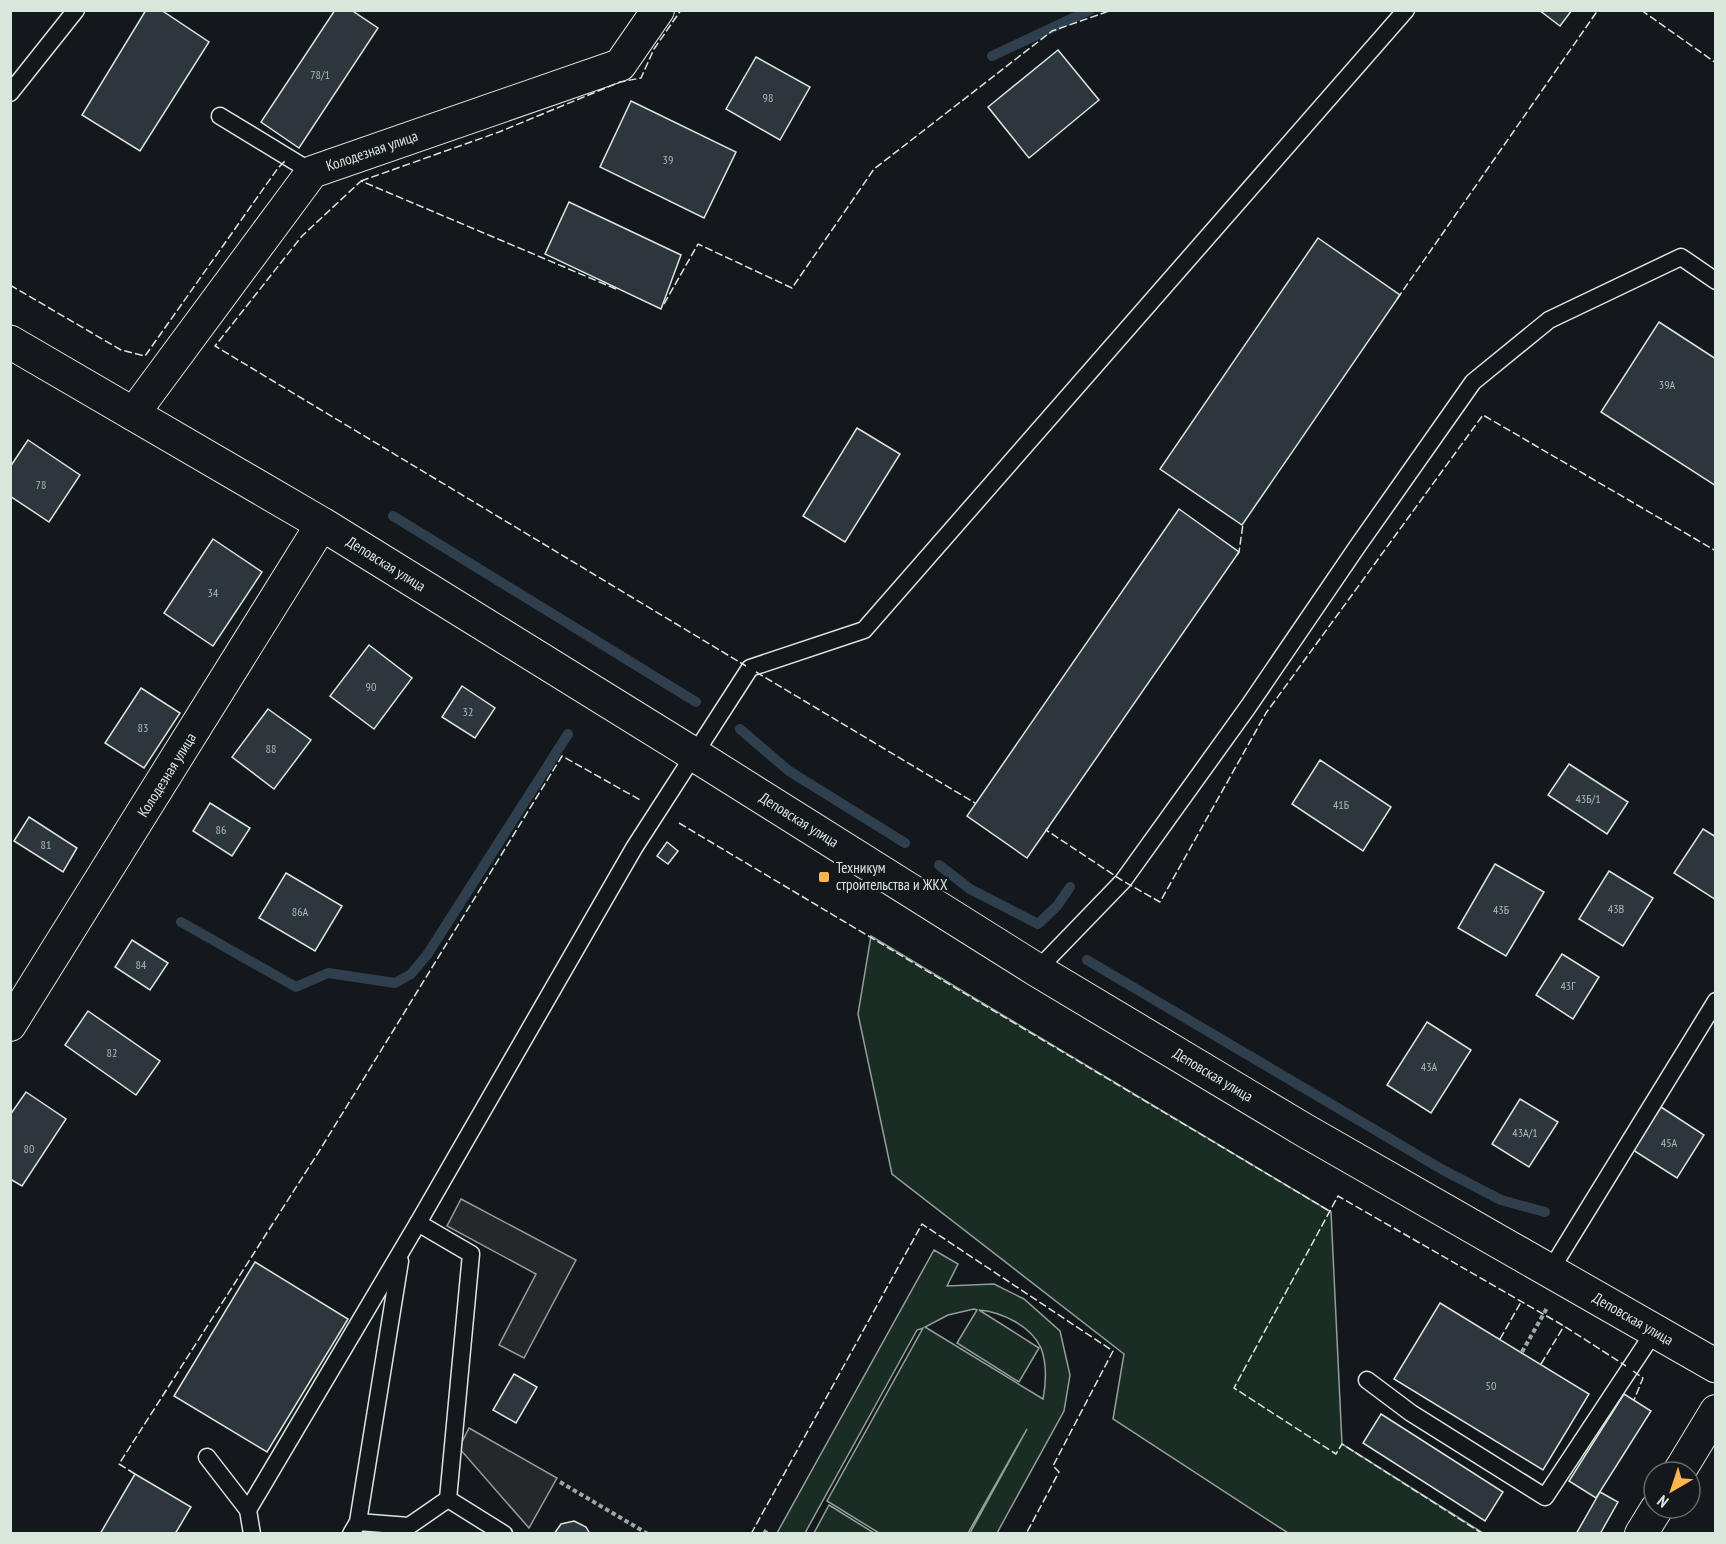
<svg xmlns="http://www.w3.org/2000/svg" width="1726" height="1544" font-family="'PT Sans Narrow',sans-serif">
<rect width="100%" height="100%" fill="#14181c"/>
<g fill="#1a2d24" stroke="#939e99" stroke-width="1.5" fill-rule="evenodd">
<polygon points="871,936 1331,1212 1342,1444 1483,1533 1288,1533 1113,1419 1124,1354 892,1174 858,1014"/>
<path d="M934,1250L958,1264L947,1286L994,1284L1024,1299L1060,1331L1070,1375L1064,1411L997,1533H970L1027,1429L968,1533H879L827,1501L923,1328L917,1330L805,1533H777ZM974,1309L977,1310L957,1343L1019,1382L1039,1348L979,1310C1002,1312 1031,1326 1041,1348C1047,1364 1046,1383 1043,1399L925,1327L948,1315Z"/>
<polygon points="829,1505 874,1533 814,1533"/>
</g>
<g fill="#24282b" stroke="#939e99" stroke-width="1.5">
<polygon points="461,1199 576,1260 524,1358 499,1345 536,1274 447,1226"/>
<polygon points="469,1428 557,1478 529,1528 459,1448"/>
</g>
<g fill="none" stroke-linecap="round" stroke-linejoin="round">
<g stroke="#2f3f4d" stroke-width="10">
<polyline points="992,56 1090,10"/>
<polyline points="393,516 696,702"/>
<polyline points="740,729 789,771 905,843"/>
<polyline points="939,865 970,889 1038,924 1057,906 1070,887"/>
<polyline points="181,922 296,987 328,973 395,983 411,974 427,955 568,734"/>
<polyline points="1087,960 1443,1170 1501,1200 1545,1212"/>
</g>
</g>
<g fill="#2c363c" stroke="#d8e6dc" stroke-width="1.5">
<polygon points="146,10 161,10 209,42 140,151 82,115"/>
<polygon points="335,10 351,10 378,28 299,148 261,122"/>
<polygon points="1539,10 1572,10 1560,26"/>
<polygon points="1058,50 1099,100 1029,158 988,107"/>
<polygon points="756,57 810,87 780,140 726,109"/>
<polygon points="631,101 736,152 704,218 600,167"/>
<polygon points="569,202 681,255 661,309 545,254"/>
<polygon points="1318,238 1400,295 1242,525 1160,469"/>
<polygon points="1659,322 1716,359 1716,486 1601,412"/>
<polygon points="857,428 900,454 845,542 803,516"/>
<polygon points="28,440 80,475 49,522 10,496 10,467"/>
<polygon points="1179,509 1239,552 1027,858 967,816"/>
<polygon points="213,539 262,572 213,646 164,613"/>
<polygon points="369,645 412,678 374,729 330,696"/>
<polygon points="462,686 495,708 475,738 442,717"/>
<polygon points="141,688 180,713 144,768 105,743"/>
<polygon points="268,709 311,740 274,789 232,757"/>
<polygon points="1320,760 1391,807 1363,851 1292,804"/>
<polygon points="1569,764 1628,802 1607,834 1548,795"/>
<polygon points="210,803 250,828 232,856 193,831"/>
<polygon points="29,817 77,848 63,872 14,841"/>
<polygon points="1703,829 1716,837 1716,900 1674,873"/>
<polygon points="667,842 678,851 668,864 657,856"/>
<polygon points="1495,864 1544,892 1506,956 1458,928"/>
<polygon points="1609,871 1653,898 1623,946 1579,919"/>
<polygon points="286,873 342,906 315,951 259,918"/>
<polygon points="132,940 168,963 150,990 115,967"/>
<polygon points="1562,954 1599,977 1573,1019 1536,995"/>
<polygon points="88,1011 160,1061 136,1095 65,1045"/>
<polygon points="1427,1022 1471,1050 1431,1113 1387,1085"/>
<polygon points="26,1092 66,1119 22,1186 10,1179 10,1115"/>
<polygon points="1520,1099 1558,1122 1529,1167 1492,1144"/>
<polygon points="1661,1107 1704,1135 1677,1178 1633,1150"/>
<polygon points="255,1262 348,1319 267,1452 174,1396"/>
<polygon points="1440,1303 1589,1394 1543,1470 1394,1379"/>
<polygon points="514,1374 537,1387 516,1423 493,1410"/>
<polygon points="1624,1394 1651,1411 1596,1498 1569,1481"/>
<polygon points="1381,1414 1503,1492 1485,1521 1363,1443"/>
<polygon points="135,1474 191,1507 175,1534 100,1534"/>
<polygon points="1600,1492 1618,1502 1600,1534 1576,1534"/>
<polygon points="574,1521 586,1527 590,1534 554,1534 561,1524"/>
</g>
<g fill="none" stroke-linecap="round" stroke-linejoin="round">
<g stroke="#d8e6dc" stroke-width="19">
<g id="service">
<polyline points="10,93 76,10"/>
<polyline points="220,116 312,172"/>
<polyline points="1037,970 1123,881 1248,707 1357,547 1473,382 1549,320 1681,257 1716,281"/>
<polyline points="418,1223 471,1254 448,1499 504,1534"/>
<polyline points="1550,1271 1716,1001"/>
<polyline points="1367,1380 1411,1413 1545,1497 1654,1332"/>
<polyline points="207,1457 248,1510 252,1534"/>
<polyline points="248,1510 418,1223 634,848 750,668 864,630 1406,10"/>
<polyline points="358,1522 409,1526 448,1499"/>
<polyline points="351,1534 358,1522 400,1261"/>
</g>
</g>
<g stroke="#d8e6dc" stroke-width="34">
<g id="minor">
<polyline points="133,414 312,172 620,65 658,10"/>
<polyline points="10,1025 322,524"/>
<polyline points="1679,1472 1716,1411"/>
<polyline points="1641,1534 1657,1508"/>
</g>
</g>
<g stroke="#d8e6dc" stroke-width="35">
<polyline id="tertiary" points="10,342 322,524 695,755 1037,970 1304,1130 1716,1366"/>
</g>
<g stroke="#9da8a2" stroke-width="4" stroke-dasharray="4.5 3" stroke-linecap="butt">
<polyline points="1522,1352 1547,1308"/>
<polyline points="560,1482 648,1534"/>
<polyline points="764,1534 767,1529"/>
</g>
<use href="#service" stroke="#14181c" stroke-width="16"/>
<use href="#minor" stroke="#14181c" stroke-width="32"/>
<use href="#tertiary" stroke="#14181c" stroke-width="33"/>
<g stroke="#d8e6dc" stroke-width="1.5" stroke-dasharray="8 3" stroke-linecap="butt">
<polyline points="1641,10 1716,63"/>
<polyline points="361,181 499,132 620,82 641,78 654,49 681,10"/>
<polyline points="10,285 121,350 145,356 278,168 285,161"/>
<polyline points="616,289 361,181 302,236 215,346 746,666"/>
<polyline points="1397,299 1598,10"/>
<polyline points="664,304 698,244 792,288 874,169 1052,31 1112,10"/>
<polyline points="1237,555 1239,552 1243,524"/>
<polyline points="756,672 975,803"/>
<polyline points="679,823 1331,1212"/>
<polyline points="1049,827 1046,830 1123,881 1160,902 1266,713 1483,415 1716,551"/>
<polyline points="1500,1339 1521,1302"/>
<polyline points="1541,1364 1564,1326"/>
<polyline points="1633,1371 1643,1378 1634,1400"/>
<polyline points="135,1474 119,1464 318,1153 562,756 642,801"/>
<polyline points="751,1534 922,1224 1113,1351 1053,1466 1059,1472 1026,1534"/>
<polyline points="1483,1534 1342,1444 1336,1454 1234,1388 1338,1196 1564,1326 1626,1366"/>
</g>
</g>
<rect fill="#ffb74d" stroke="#14181c" stroke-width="2" x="818" y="871" width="12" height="12" rx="3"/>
<g text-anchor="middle" stroke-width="4.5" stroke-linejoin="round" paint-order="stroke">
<g font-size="12" fill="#adbab4">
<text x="320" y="79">78/1</text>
<text x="768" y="102">98</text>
<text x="668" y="164">39</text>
<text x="1667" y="389">39А</text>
<text x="41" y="489">78</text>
<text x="213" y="597">34</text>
<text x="371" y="691">90</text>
<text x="468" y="716">32</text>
<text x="143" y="732">83</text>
<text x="271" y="753">88</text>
<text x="1588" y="803">43Б/1</text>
<text x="1341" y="809">41Б</text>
<text x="221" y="834">86</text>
<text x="46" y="849">81</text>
<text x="1616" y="913">43В</text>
<text x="1501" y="914">43Б</text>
<text x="300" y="916">86А</text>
<text x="141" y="969">84</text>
<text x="1568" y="990">43Г</text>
<text x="112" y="1057">82</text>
<text x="1429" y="1071">43А</text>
<text x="1525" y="1137">43А/1</text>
<text x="1669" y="1147">45А</text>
<text x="29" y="1153">80</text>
<text x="1491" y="1390">50</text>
</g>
<g font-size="15" fill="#d8e6dc" stroke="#14181c">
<text transform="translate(372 151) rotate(-19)" y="5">Колодезная улица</text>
<text transform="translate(386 564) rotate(32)" y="5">Деповская улица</text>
<text transform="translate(167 775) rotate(-58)" y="5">Колодезная улица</text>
<text transform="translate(799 820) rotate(32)" y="5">Деповская улица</text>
<text transform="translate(1213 1075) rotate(31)" y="5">Деповская улица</text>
<text transform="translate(1633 1319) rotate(30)" y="5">Деповская улица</text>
</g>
<g font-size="15" fill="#d8e6dc" stroke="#14181c" text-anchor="start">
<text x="836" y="873">Техникум<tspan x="836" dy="17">строительства и ЖКХ</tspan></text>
</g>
</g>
<rect width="1726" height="1544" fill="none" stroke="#d8e6dc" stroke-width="24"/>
<g transform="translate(1672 1490) rotate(219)"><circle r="28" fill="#14181c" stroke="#626a69" stroke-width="1.5"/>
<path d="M0-4.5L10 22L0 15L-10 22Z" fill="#ffb74d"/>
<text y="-9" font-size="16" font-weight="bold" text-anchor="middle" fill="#d8e6dc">N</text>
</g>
</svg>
